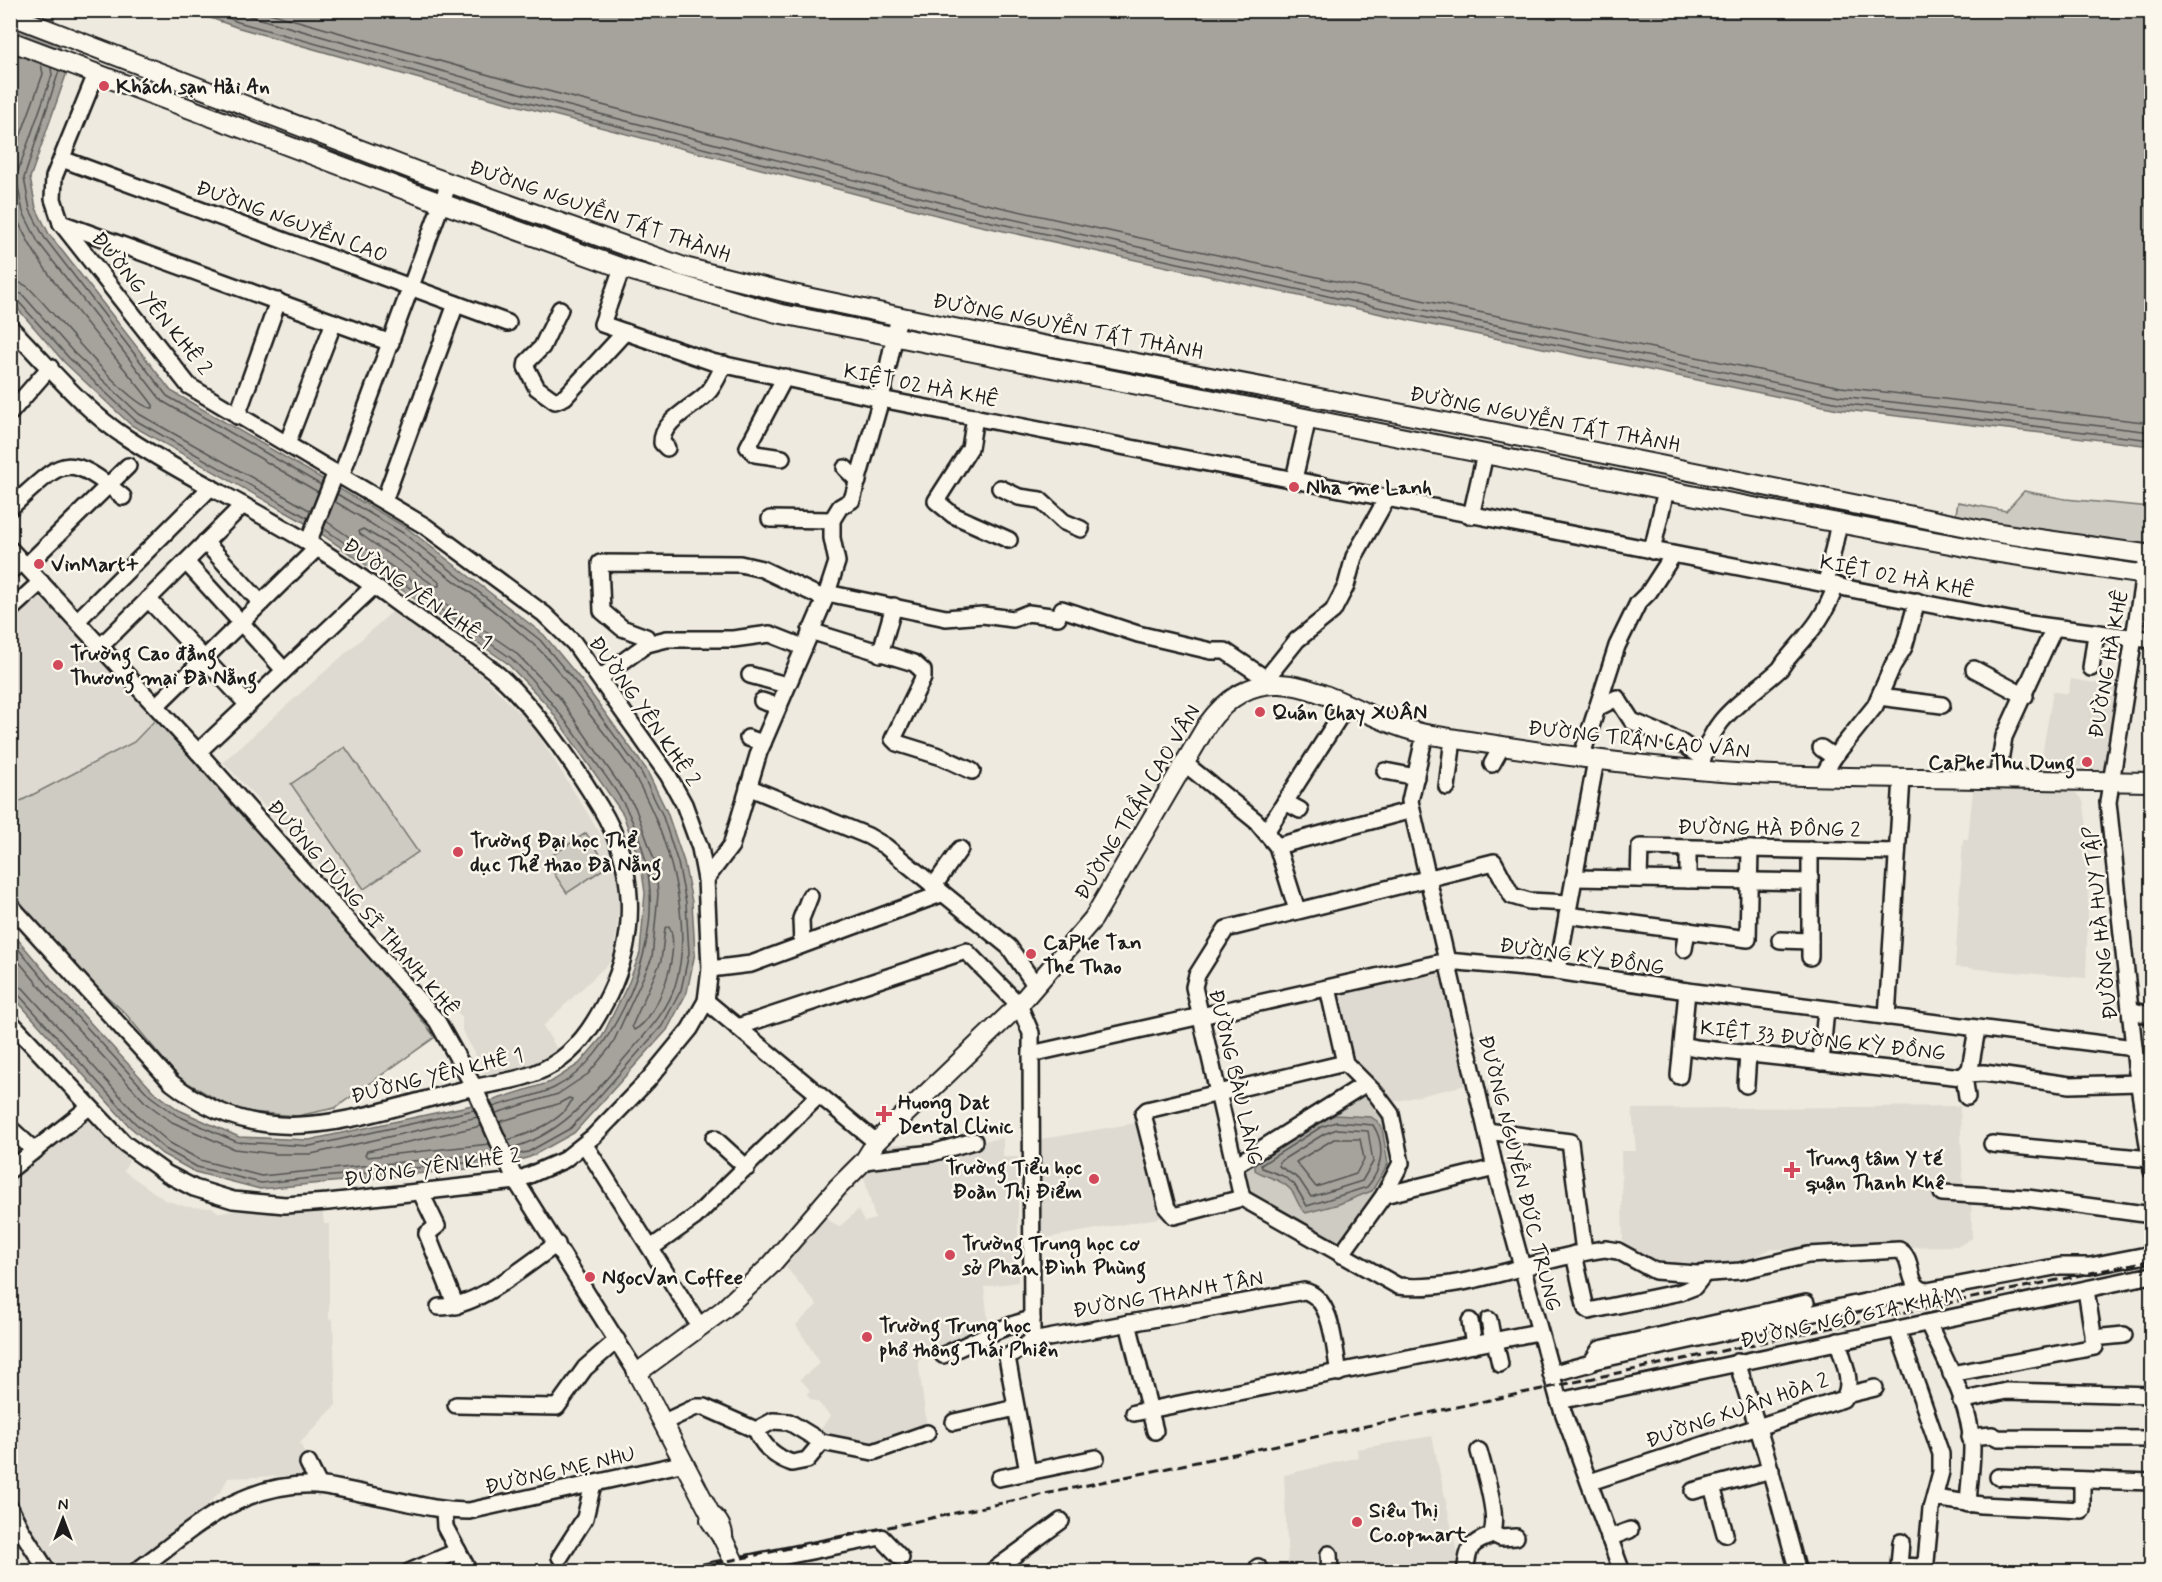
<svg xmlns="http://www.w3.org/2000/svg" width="2162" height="1582" font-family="Mynerve,sans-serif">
<rect width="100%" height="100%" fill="#eeeadf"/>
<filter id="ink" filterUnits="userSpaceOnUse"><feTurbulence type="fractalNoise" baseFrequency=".0167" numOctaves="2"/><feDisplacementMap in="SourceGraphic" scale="12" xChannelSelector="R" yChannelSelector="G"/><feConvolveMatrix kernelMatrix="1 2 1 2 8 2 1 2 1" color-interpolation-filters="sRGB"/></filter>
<g filter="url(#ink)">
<g fill="#dedad1">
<polygon points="33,590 156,719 134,742 11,806 11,610"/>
<polygon points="393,611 482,675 534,728 605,841 615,863 620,903 613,959 543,1026 560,1054 506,1075 487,1076 462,1030 462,1017 223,762"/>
<polygon points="2071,679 2119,687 2106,771 2041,761 2053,691 2068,694"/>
<polygon points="1973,790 2070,791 2076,793 2083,801 2090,844 2086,978 1955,967 1963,839 1968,839"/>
<polygon points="1438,967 1466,1085 1389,1103 1354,1064 1337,991"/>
<polygon points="1960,1106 1963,1189 1971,1189 1972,1238 1959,1246 1770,1249 1744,1263 1695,1264 1649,1260 1623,1244 1621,1151 1636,1151 1632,1109"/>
<polygon points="85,1121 93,1124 129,1161 124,1171 165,1200 187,1207 213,1208 218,1212 322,1208 324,1224 329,1224 329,1319 333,1320 336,1405 300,1443 314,1475 228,1478 221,1491 199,1514 119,1571 62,1571 24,1522 11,1491 10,1180 78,1123"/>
<polygon points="1136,1123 1164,1217 1035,1240 1035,1140"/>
<polygon points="977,1130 983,1141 1003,1138 1003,1157 1018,1157 1018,1282 984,1287 989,1330 938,1348 918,1361 927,1427 869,1448 817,1435 830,1416 819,1403 809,1398 807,1394 810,1390 800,1379 820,1363 796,1325 817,1305 786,1267 823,1216 839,1227 858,1210 864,1222 875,1219 862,1169 887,1144 932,1144"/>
<polygon points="1432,1436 1458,1558 1463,1559 1459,1572 1340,1571 1338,1560 1318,1560 1288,1567 1284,1475 1358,1457 1357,1449"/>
</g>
<g fill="#ceccc2" stroke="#75746f" stroke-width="1.5">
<polygon points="2024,491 2065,499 2151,507 2151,555 1954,525 1958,502 2006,511"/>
<polygon points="156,719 389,978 435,1037 335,1108 297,1116 237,1111 179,1078 125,1013 48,942 11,901 11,806 134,742"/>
<polygon points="345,747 418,852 364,889 291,784"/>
<polygon points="586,833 608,866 567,893 545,860"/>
<polygon points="1361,1088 1384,1111 1396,1165 1340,1247 1245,1196 1238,1165"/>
</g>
<g fill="#a6a39d" stroke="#6f6d69" stroke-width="1.5">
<polygon points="52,10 66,75 30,178 36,208 49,234 171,391 407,528 544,635 581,680 646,769 667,812 684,862 692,902 695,953 687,992 667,1030 574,1133 530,1157 498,1166 260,1189 195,1172 162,1154 130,1127 11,994 10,930 61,991 153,1091 179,1110 239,1137 309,1140 491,1101 551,1082 579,1064 602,1037 629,982 640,953 645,893 641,865 623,814 548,706 507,663 307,524 131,425 64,362 11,301 11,11"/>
<polygon points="191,11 2151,11 2151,446 1838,409 1431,325 963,222 466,92 236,27"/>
<path d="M1335,1115L1371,1117L1377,1121L1382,1128L1388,1164L1372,1191L1339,1204L1306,1213C1297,1207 1297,1196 1290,1189C1280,1178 1266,1178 1255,1170V1163C1266,1149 1318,1120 1335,1115Z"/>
</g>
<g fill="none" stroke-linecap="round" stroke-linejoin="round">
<g stroke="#535250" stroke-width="1.5">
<polyline points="208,10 238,22 517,100 965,216 1432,319 1839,403 2152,440"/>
<polyline points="229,10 519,93 966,209 1433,312 1840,396 2152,432"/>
<polyline points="259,10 521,84 968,200 1435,303 1841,387 2152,423"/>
<polyline points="51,68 52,75 16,177 23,212 38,242 162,401 318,492"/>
<polyline points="59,71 24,178 30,210 44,237 167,396 321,485"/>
<polyline points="10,165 43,74 41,64"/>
<path d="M10,196C23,261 112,349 153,405V408C130,410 49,306 28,287C23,283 17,282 10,282"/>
<polyline points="10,291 22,294 74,353 139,414 311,511"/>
<polyline points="10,298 17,300 69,358 135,420 308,518"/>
<polyline points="337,494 403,533 540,640 577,684 641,772 662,814 678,863 686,903 689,953 681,990 662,1026 571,1128 528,1152 514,1155"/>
<path d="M334,501C403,542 473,591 533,644C554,662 571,689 587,711C603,732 622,754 635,777C667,833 695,922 675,986C667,1012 646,1033 629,1053C595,1092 563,1135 511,1148"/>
<polyline points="326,521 515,652 559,697 635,807 655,862 658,894 652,958 612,1045 588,1074 558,1094 496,1113"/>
<path d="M323,528L511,658C541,687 565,719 589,753C602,772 619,792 629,814C661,880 655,942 624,1007C608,1039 588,1071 554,1088C535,1097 512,1100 493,1107"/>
<polygon points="363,529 394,547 439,582 439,586 435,586 360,534 359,531"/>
<path d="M669,926C682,950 658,1019 634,1030L632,1026L661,961L665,928Z"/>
<polyline points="10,939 57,995 150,1096 176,1115 237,1142 310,1146 474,1110"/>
<polyline points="10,951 51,1000 145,1102 172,1122 234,1149 276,1154 311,1154 478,1117"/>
<polyline points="10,984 23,988 139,1117 170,1143 200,1160 261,1176 494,1153"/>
<polyline points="10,991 17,993 134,1122 165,1149 197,1167 261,1183 497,1160"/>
<path d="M499,1122L558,1104L569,1098L572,1099C565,1120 528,1135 507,1140"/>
<path d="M1336,1122L1373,1125C1386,1145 1382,1170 1367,1187L1307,1206L1294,1184L1283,1176L1262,1168L1261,1165L1321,1127Z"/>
<polyline points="481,1126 367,1151 365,1155 368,1157 490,1144"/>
<polygon points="1337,1129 1368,1131 1373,1162 1362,1181 1311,1197 1299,1179 1279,1166 1279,1162 1324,1134"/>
<polygon points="1334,1139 1360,1139 1364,1159 1356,1174 1316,1187 1296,1162"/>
</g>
<g stroke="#1c1c1c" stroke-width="20">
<g id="minor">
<polyline points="62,159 508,323"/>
<polyline points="61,223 391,343"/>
<polyline points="622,268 602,324 712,362 881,399 2030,624 2152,640"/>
<polyline points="560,309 542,347 527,362 526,367 537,388 555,401 565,397 625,332"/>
<path d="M10,327C47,364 83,410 127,438C188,478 255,509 317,548C354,571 390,598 425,623C454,644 489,663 513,689C546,724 575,766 600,807C636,866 639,933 609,995C597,1019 583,1043 561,1059C530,1082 494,1082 458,1091C354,1117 266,1157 172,1083L10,905"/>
<polyline points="10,413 50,367"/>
<polyline points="237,416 278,301"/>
<polyline points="975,417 970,448 936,501 953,515 1009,540"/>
<polyline points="287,444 334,322"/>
<path d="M667,448L662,443C661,419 698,406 710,390C716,382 720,373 724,364"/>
<polyline points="782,458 755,454 748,447 785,377"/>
<polyline points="845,468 858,481"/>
<polyline points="341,476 449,183"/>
<polyline points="1294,479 1308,418"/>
<polyline points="1000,488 1019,497 1040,500 1064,522 1081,529"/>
<polyline points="384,501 456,304"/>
<path d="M10,508C62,462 64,448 123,497"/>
<polyline points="1471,516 1485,454"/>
<polyline points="770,519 832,520"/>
<polyline points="205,542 261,603"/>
<polyline points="308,543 336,472"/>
<polyline points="10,549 198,752 437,1021 474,1087 516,1181 637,1373"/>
<polyline points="1652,551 1666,490"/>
<polyline points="2147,555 2108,802 2136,1066 2152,1171"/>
<polyline points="186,562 284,670"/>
<polyline points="26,566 128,466"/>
<polyline points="10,571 22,562"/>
<polyline points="1826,583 1839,523"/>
<polyline points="827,593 946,618 983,615 1013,619 1028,613 1058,617"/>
<polyline points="148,599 248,705"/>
<polyline points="1062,609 1138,634 1211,651 1225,651 1265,678"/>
<polyline points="10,610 41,582"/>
<polyline points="77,621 211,487"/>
<polyline points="810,631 914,663 923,671 923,678 893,739 897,743 942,757 972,771"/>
<polyline points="647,644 646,637 622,628 602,611 600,563 740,564 762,569 825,599"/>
<polyline points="101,646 243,505"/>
<polyline points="880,654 894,606"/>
<polyline points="2091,668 2096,634"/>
<polyline points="1974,669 2025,696"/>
<polyline points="750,675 786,685"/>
<polyline points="600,678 647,644 667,639 733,639 770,634 803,647"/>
<polyline points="1261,685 1297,640 1333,611 1346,586 1354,557 1387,498"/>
<polyline points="1879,697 1942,705"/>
<polyline points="762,701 777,706"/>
<polyline points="156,706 317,548"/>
<polyline points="1597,708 1617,698 1632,721 1679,741 1702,757"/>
<polyline points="1425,734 1410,801 1495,1168 1559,1401 1622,1572"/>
<polyline points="748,738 763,743"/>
<polyline points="1821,748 1834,757"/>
<polyline points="198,752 373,587"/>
<polyline points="1581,758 1617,646 1638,603 1649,592 1673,555"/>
<polyline points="1183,762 1256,821 1277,846 1297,910"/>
<polyline points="1492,764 1502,746"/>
<polyline points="1385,771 1416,777"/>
<path d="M1700,771C1710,715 1743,703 1780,669C1783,665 1785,661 1788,658C1810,632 1824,619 1836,585"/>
<polyline points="1822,777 1834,757 1875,706 1893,665 1904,647 1917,601"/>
<polyline points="1997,779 2004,737 2054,628"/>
<polyline points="748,787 868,836 885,846 1009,947 1036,986"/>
<polyline points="1447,787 1453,739"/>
<polyline points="1285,802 1300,810"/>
<polyline points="1266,832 1347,705"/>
<polyline points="1277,846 1412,810"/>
<polyline points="1810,850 1810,957"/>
<polyline points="1574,878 1810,882"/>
<polyline points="706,879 731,846 759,752 825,599 837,562 832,538 832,520 840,507 852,500 881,399 899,316"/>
<polyline points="1639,879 1640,847 1897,852"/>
<polyline points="1688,880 1688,848"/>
<polyline points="933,887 960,849"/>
<polyline points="1567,915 1748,939 1750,849"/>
<polyline points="1780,940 1810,941"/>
<polyline points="802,945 801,919 810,896"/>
<polyline points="1684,949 1687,930"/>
<polyline points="710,969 751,964 941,894"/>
<polyline points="1557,971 1596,760"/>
<polyline points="1328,988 1345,1063 1376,1094 1391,1114 1401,1163 1384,1195 1341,1255"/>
<polyline points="1687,991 1682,1045 1696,1048 1962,1077 1970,1069 1977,1029"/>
<polyline points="706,1001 876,1142"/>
<polyline points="2130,1010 2152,1016"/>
<polyline points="1887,1017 1902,778"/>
<polyline points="10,1021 124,1143 167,1174 194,1188 233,1200 285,1205 328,1202 516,1181 564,1160 594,1136 648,1080 690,1029 706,1001 710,969 706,879 700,848 684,804 668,775 574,643 544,614 425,526 189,386 61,223 53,199 54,177 96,74"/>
<polyline points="737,1027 966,951 1019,1005 1031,1033 1032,1341"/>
<polyline points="1031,1054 1447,961 1557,971 1687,991 2134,1048"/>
<polyline points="2136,1061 2152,1063"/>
<polyline points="1821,1062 1826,1010"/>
<path d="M1345,1063L1147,1110L1143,1114L1167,1208L1174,1216L1242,1198L1398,1286C1463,1293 1539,1257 1605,1249L1618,1251L1655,1271L1697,1274L1740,1271L1808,1255L1899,1250C1916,1259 1904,1287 1927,1291L2060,1266H2090L2152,1254"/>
<polyline points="1967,1074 1984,1073 2070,1085 2139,1083"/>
<polyline points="1679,1076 1682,1045"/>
<polyline points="1964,1076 1967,1097"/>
<polyline points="1746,1085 1748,1054"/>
<polyline points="10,1128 35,1151"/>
<polyline points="1487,1131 1570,1142 1584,1252"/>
<polyline points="714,1138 747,1168"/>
<polyline points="1992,1144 2150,1159"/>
<polyline points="585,1145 700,1327"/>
<polyline points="864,1161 932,1153 974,1141"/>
<polyline points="1234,1166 1365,1084"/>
<polyline points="10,1170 89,1107"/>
<polyline points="421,1193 437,1226 427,1234 456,1306"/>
<polyline points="1942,1193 2027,1198 2152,1215"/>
<polyline points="1384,1195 1495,1168"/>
<polyline points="1242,1198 1194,987 1197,975 1226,929 1494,862 1512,896 1529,901 1569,903"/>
<polyline points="651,1248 695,1217 818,1096"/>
<polyline points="1574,1254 1586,1309 1589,1311 1681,1292 1694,1287 1705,1273"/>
<path d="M439,1307C478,1308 524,1266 557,1244"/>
<polyline points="1489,1320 1493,1341"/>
<polyline points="1470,1321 1474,1345"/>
<polyline points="1128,1323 1155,1431"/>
<path d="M1928,1323C1945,1360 1971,1405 1972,1447C1972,1466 1969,1485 1968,1504"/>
<polyline points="1897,1329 1941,1454 1941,1472 1931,1509 1925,1572"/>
<polyline points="2093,1338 2124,1335"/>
<polyline points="1495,1341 1500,1364"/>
<path d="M943,1355C972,1343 1001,1326 1032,1319"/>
<polyline points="1593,1361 1920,1290"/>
<polyline points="1737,1362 1766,1454 1798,1572"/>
<polyline points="1551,1374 1591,1363 1600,1349 1806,1303"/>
<polyline points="1951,1374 2095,1347 2086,1290"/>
<polyline points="1846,1395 1875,1388"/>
<polyline points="1559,1401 2152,1275"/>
<polyline points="1961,1401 2006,1391 2152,1395"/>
<polyline points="456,1405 557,1407 585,1368 617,1340"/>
<polyline points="1134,1413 1538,1332"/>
<polyline points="664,1422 696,1407 704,1407 756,1430 773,1421 789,1422 822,1442 873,1452 927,1433"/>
<polyline points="954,1422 1016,1408"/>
<path d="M756,1430C763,1447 775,1457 792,1463L807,1460L822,1442"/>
<polyline points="1970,1437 1992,1435 1998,1438 2152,1439"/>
<polyline points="308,1463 319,1485"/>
<path d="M1028,1472L1007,1357L1032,1341L1304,1291C1333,1297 1334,1349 1339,1373"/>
<polyline points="1998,1477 2152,1482"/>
<polyline points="999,1478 1096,1458"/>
<path d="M1590,1482L1843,1399C1855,1384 1842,1358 1838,1341"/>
<polyline points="1712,1486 1725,1534"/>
<polyline points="1693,1491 1771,1470"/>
<polyline points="1935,1498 1981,1505 2082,1510 2082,1480"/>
<polyline points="10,1508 21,1530 48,1572"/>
<polyline points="444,1511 445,1527 466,1566"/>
<polyline points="1493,1534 1501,1538 1516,1537"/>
<polyline points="1609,1538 1630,1530"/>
<polyline points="1901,1542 1899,1566 1925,1567"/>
<polyline points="1329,1554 1330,1572"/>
<polyline points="560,1557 585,1518 593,1484"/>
<polyline points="1258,1567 1260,1572"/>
<path d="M135,1572C194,1529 239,1482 316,1485C332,1486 350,1491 366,1494C401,1500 433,1511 469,1511L685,1463"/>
<polyline points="409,1572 458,1551"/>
<polyline points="706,1572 881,1537 901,1558"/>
<polyline points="991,1572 1061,1521"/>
<path d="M1465,1572C1469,1548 1468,1544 1490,1536C1501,1521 1484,1470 1479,1451"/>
</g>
</g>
<g stroke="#1c1c1c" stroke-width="22">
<g id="major">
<polyline points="10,15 416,171 684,267 788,293 954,328 1486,430 1992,532 2152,555"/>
<polyline points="10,41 408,191 622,268 777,313 1716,500 1987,551 2152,576"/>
<path d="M711,1515C718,1519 724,1530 723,1539L710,1520L711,1515L637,1373L723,1310L771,1265L838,1187L864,1161L876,1142L1019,1005L1093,919L1207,725C1273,633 1352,723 1431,735C1520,749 1608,763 1697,770C1772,777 1847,777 1922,778C1998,779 2075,781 2152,782"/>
<polyline points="723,1539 739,1572"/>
</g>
</g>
<use href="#minor" stroke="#fbf7ec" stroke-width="15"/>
<use href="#major" stroke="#fbf7ec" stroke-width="18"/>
<polyline stroke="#1c1c1c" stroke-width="3" stroke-dasharray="9 4.5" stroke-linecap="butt" points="676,1572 2152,1260"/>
</g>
</g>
<g fill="#d1495b" stroke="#fbf7ec" stroke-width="2">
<circle cx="104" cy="86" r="6"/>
<circle cx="1294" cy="487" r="6"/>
<circle cx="39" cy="564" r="6"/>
<circle cx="58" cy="665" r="6"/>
<circle cx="1260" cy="712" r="6"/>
<circle cx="2087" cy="762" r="6"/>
<circle cx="458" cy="852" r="6"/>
<circle cx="1031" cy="954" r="6"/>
<path d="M881 1105h6v6h6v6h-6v6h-6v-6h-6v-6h6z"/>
<path d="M1789 1161h6v6h6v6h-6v6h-6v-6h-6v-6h6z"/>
<circle cx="1094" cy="1179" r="6"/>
<circle cx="950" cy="1255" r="6"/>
<circle cx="590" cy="1277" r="6"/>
<circle cx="867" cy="1337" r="6"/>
<circle cx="1357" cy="1522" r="6"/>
</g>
<g text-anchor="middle" stroke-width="5" stroke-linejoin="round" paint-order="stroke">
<g font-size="21" font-weight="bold" fill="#1c1c1c" stroke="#fbf7ec" text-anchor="start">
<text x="116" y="93">Khách sạn Hải An</text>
<text x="1306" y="494">Nha me Lanh</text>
<text x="51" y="571">VinMart+</text>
<text x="70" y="660">Trường Cao đẳng<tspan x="70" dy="24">Thương mại Đà Nẵng</tspan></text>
<text x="1272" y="719">Quán Chay XUÂN</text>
<text x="2075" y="769" text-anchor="end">CaPhe Thu Dung</text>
<text x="470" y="847">Trường Đại học Thể<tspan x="470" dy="24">dục Thể thao Đà Nẵng</tspan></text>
<text x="1043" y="949">CaPhe Tan<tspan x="1043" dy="24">The Thao</tspan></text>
<text x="898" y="1109">Huong Dat<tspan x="898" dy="24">Dental Clinic</tspan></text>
<text x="1806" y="1165">Trung tâm Y tế<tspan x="1806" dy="24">quận Thanh Khê</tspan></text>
<text x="1082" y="1174" text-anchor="end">Trường Tiểu học<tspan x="1082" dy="24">Đoàn Thị Điểm</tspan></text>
<text x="962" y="1250">Trường Trung học cơ<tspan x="962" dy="24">sở Phan Đình Phùng</tspan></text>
<text x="602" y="1284">NgocVan Coffee</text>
<text x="879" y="1332">Trường Trung học<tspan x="879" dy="24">phổ thông Thái Phiên</tspan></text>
<text x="1369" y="1517">Siêu Thị<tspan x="1369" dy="24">Co.opmart</tspan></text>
</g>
<g font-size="21" fill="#1c1c1c" stroke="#fbf7ec">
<text transform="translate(600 211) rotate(19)" y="7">ĐƯỜNG NGUYỄN TẤT THÀNH</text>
<text transform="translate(292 221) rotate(20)" y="7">ĐƯỜNG NGUYỄN CAO</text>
<text transform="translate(152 303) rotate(51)" y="7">ĐƯỜNG YÊN KHÊ 2</text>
<text transform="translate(1068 326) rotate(11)" y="7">ĐƯỜNG NGUYỄN TẤT THÀNH</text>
<text transform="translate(921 385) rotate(11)" y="7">KIỆT 02 HÀ KHÊ</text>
<text transform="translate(1545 419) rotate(11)" y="7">ĐƯỜNG NGUYỄN TẤT THÀNH</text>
<text transform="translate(1897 576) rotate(11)" y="7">KIỆT 02 HÀ KHÊ</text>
<text transform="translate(418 593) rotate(35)" y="7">ĐƯỜNG YÊN KHÊ 1</text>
<text transform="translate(2108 664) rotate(-80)" y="7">ĐƯỜNG HÀ KHÊ</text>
<text transform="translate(645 711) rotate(55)" y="7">ĐƯỜNG YÊN KHÊ 2</text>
<text transform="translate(1639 739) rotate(6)" y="7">ĐƯỜNG TRẦN CAO VÂN</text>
<text transform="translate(1137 802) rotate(-59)" y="7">ĐƯỜNG TRẦN CAO VÂN</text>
<text transform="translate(1769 828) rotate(1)" y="7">ĐƯỜNG HÀ ĐÔNG 2</text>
<text transform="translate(363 908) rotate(49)" y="7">ĐƯỜNG DŨNG SĨ THANH KHÊ</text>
<text transform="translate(2100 923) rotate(-96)" y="7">ĐƯỜNG HÀ HUY TẬP</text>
<text transform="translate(1582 956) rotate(8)" y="7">ĐƯỜNG KỲ ĐỒNG</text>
<text transform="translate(1823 1040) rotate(6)" y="7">KIỆT 33 ĐƯỜNG KỲ ĐỒNG</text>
<text transform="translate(437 1075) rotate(-14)" y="7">ĐƯỜNG YÊN KHÊ 1</text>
<text transform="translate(1236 1077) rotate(77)" y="7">ĐƯỜNG BÀU LÀNG</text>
<text transform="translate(432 1167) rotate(-8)" y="7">ĐƯỜNG YÊN KHÊ 2</text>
<text transform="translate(1520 1173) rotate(76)" y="7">ĐƯỜNG NGUYỄN ĐỨC TRUNG</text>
<text transform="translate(1168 1294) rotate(-10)" y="7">ĐƯỜNG THANH TÂN</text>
<text transform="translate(1851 1317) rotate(-12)" y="7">ĐƯỜNG NGÔ GIA KHẢM</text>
<text transform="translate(1737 1410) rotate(-19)" y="7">ĐƯỜNG XUÂN HÒA 2</text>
<text transform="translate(560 1470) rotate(-13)" y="7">ĐƯỜNG MẸ NHU</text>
</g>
</g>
<rect width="2162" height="1582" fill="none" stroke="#fbf7ec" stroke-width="36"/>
<rect x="18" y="18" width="2126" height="1546" fill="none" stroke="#1c1c1c" stroke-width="2" filter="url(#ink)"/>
<g transform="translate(63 1519)" stroke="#fbf7ec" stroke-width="4.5" paint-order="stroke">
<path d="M0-4.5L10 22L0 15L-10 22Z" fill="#1c1c1c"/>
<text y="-9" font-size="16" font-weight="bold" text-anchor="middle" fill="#1c1c1c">N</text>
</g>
</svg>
